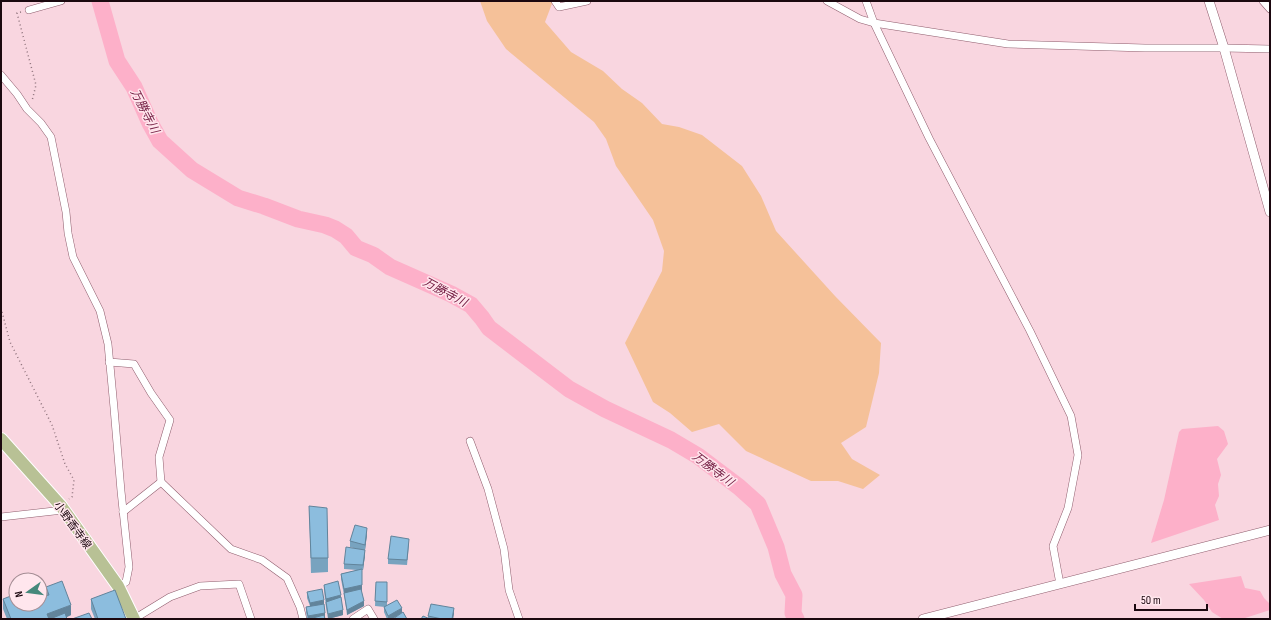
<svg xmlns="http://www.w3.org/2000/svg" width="1271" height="620" font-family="'Sofia Sans Condensed','Noto Sans JP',sans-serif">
<rect width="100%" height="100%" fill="#f9d6e0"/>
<polygon fill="#f5c199" points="480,1 553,1 545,22 571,52 603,71 622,89 642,103 662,124 679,127 702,135 742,166 761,196 776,231 835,296 881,343 879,373 866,427 841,443 852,459 880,475 863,489 838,481 811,481 746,451 719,424 692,432 670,413 653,402 625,343 662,271 664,251 653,220 616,166 606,139 594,122 506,49 487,21"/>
<g fill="#fdb0c9">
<polygon points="1218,426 1224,431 1228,444 1217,459 1221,475 1218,484 1219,496 1215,505 1219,520 1151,543 1164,500 1179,432 1182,429"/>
<polygon points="1241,576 1245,588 1260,591 1264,598 1270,604 1270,610 1242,619 1223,619 1212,612 1204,600 1189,584"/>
</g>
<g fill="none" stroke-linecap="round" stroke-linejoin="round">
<polyline stroke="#fdb0c9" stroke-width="17" points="100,1 117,61 134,87 150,123 160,141 192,170 238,198 264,206 298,219 325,225 335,229 346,236 356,248 373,255 390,267 451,294 471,305 482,318 489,328 569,389 605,409 671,440 698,456 739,487 758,504 776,547 783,574 794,595 793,613 796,619"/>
<g stroke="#8f5d6d" stroke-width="8">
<g id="minor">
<polyline points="555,1 559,7 587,1"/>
<polyline points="827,1 860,19 874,23 1008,44 1145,48 1224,48 1270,49"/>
<polyline points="866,1 874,23 929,138 1030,331 1071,416 1078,455 1068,508 1053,546 1060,584"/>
<polyline points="1263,1 1270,9"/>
<polyline points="29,10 61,1"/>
<polyline points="1,75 17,94 27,109 41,123 51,137 66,212 68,233 73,257 100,311 108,344 114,408 121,491 129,567 126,582 118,586"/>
<polyline points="109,362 134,364 151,393 170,420 159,457 161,482"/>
<polyline points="470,441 488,489 504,549 509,590 519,619"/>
<polyline points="123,512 161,482 231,549 262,560 287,578 300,607 303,619"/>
<polyline points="1,517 63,510"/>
<polyline points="134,619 170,597 200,586 239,584 251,619"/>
<polyline points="353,619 368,609 374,619"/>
</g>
</g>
<g stroke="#8f5d6d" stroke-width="10">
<g id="tertiary">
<polyline points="1209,1 1224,48 1270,212"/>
<polyline points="923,619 1270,530"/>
</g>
</g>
<g stroke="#fff" stroke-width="14">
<polyline id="primary" points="1,439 61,506 118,586 134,619"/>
</g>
<g stroke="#90747d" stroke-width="1.5" stroke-dasharray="1 3" stroke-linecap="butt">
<polyline points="21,12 17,13 36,85 32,101"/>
<polyline points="1,308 10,342 52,425 65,464 74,480 72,497 69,499"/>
</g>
<use href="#minor" stroke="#fff" stroke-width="7"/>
<use href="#tertiary" stroke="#fff" stroke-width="9"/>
<use href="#primary" stroke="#b8c195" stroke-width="12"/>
</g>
<g fill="#78a3bf">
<polygon points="309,506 328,558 328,572 311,573"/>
<polygon points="367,534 365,550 365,555 363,570 362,570 362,591 361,591 364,606 347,615 344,594 344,595 341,579 341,574 357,570 344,569 344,564 357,549 350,547 350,541"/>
<polygon points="409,544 407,565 388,564 388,559"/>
<polygon points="376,582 387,582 387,605 400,614 392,619 387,619 384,612 384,607 385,607 375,606"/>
<polygon points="324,585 341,597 343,615 328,619 326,607 324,590"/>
<polygon points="46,587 71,615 67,617 67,619 7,619 3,609 3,599 16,604 44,596 46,596"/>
<polygon points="307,592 324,604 325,618 325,619 307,619 306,612 306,607 310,606 307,598"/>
<polygon points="91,599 126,619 95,619 91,609"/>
<polygon points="454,613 453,619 421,619 428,618 428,616"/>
</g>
<g fill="#62849b">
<polygon points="367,528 367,534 365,550 365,545"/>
<polygon points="365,550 365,555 363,570 363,565"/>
<polygon points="362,585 362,591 344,595 344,589"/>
<polygon points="341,595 341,600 326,602 326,604 326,599"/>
<polygon points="324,600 324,605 310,608 310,603"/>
<polygon points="364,601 364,606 347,615 347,610"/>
<polygon points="71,605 71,615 62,619 47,619 47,614"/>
<polygon points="402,608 402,613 392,619 388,619 388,616"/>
<polygon points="454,608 454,613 453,619 452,619"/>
<polygon points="343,610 343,615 328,619 328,614"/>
<polygon points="325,613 325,618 320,619 308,619 308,616"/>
</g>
<g fill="#8cbdde" stroke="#62849b">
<polygon points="309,506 327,508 328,558 311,558"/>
<polygon points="355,525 367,528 365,545 350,541"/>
<polygon points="391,536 409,539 407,560 388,559"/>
<polygon points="346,547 365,550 363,565 344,564"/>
<polygon points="362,569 362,585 344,589 341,574"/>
<polygon points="62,581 71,605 47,614 49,619 11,619 3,599 16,594 16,604 40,604 40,593 43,592 44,596 49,595 46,587"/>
<polygon points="338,581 341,595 326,599 324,585"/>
<polygon points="376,582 387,582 387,602 375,601"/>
<polygon points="322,589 324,600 310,603 307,592"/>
<polygon points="361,589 364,601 347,610 344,593"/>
<polygon points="115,590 126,619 98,619 91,599"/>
<polygon points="341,597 343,610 328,614 326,602"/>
<polygon points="397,600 402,608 388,616 384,607"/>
<polygon points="324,604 325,613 308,616 306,607"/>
<polygon points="431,604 454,608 452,619 442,619 428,616"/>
<polygon points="403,612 407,619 393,619"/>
<polygon points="65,613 67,619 50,619"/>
<polygon points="89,613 92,619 72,619"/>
<polygon points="324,615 325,619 309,619"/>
<polygon points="423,616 430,619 421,619"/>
</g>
<g text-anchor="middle" stroke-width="3" stroke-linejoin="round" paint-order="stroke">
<g font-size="11" fill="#1b080f" stroke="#ffe6ed">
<text transform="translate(73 525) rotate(54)" y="4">小野香寺線</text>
</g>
<g font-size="12" font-style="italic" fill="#762045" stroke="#ffe6ed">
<text transform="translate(145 111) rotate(63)" y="4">万勝寺川</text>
<text transform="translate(445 292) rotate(28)" y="4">万勝寺川</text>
<text transform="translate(713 469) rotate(37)" y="4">万勝寺川</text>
</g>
</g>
<rect width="1271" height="620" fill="none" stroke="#1b080f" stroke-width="4"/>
<g transform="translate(28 592) rotate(256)"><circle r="19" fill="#ffe6ed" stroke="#a48d94"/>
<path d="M0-3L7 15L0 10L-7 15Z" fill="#45887b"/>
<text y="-6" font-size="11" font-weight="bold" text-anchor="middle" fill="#1b080f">N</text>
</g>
<path d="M1135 604v6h72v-6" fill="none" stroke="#1b080f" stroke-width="2"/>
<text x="1141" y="604" font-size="12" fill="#1b080f" stroke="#ffe6ed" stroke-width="3" paint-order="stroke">50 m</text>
</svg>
